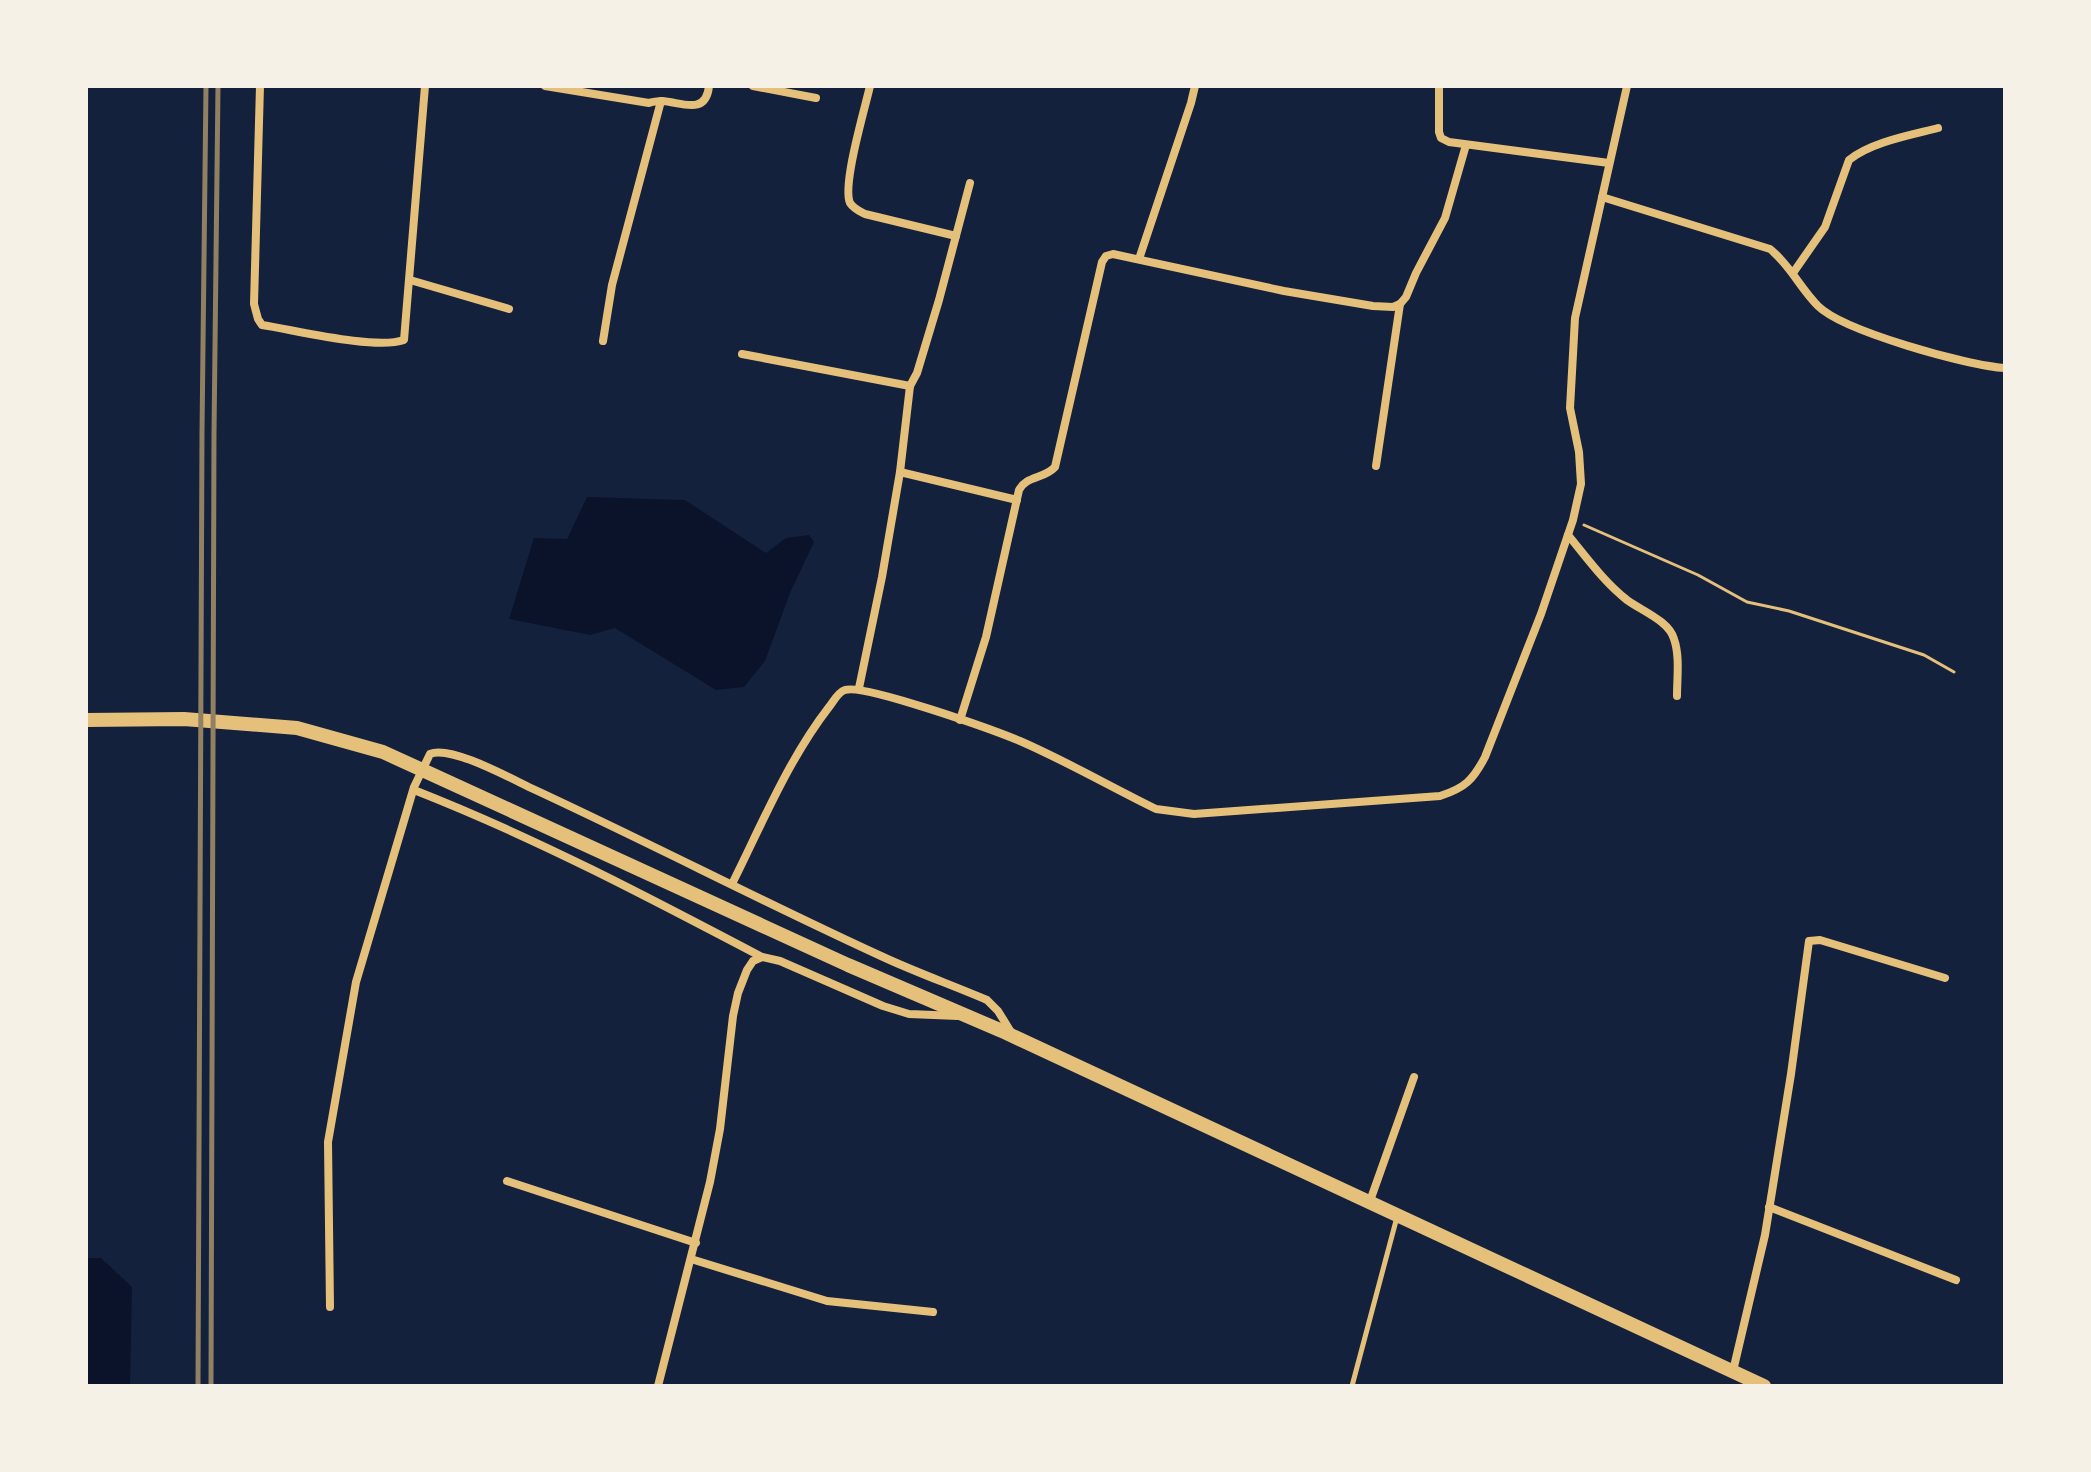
<svg xmlns="http://www.w3.org/2000/svg" width="2091" height="1472" font-family="'PT Sans',sans-serif">
<rect width="100%" height="100%" fill="#14213d"/>
<g fill="#0b132b">
<polygon points="587,497 685,500 766,553 786,538 809,535 814,542 790,593 765,661 744,687 716,690 615,628 590,635 509,619 534,538 567,539"/>
<polygon points="86,1258 101,1258 132,1287 130,1386 86,1386"/>
</g>
<g fill="none" stroke-linecap="round" stroke-linejoin="round">
<polyline stroke="#e5c07b" stroke-width="3" points="1584,525 1698,575 1747,602 1789,611 1924,655 1954,672"/>
<polyline stroke="#e5c07b" stroke-width="5" points="1352,1386 1397,1217"/>
<g stroke="#e5c07b" stroke-width="8">
<path d="M260,86L254,304L258,319L262,325C295,330 375,350 404,340L425,86"/>
<path d="M545,86L649,103C650,102 660,101 662,101C681,102 706,116 709,86"/>
<polyline points="753,86 816,98"/>
<path d="M870,86C865,108 842,185 850,203C854,209 859,211 865,214L956,236"/>
<polyline points="1439,86 1439,132 1441,138 1449,142 1609,163"/>
<path d="M1602,197L1770,249C1790,265 1800,288 1818,306C1843,331 1968,366 2005,368"/>
<polyline points="1139,259 1191,103 1195,86"/>
<path d="M1793,273L1825,227L1849,160C1871,142 1911,135 1938,128"/>
<polyline points="410,280 509,309"/>
<polyline points="603,341 612,285 661,101"/>
<polyline points="742,354 910,386"/>
<polyline points="1376,466 1400,304"/>
<polyline points="900,472 1017,500"/>
<path d="M1568,535C1587,558 1604,582 1627,600C1642,611 1669,621 1674,639C1680,656 1677,678 1677,696"/>
<polyline points="859,688 882,577 900,472 910,386 917,373 939,300 970,183"/>
<path d="M960,720L986,637L1019,490C1026,476 1044,479 1055,467L1102,262L1106,256L1113,254L1284,291L1373,306L1393,307L1400,304L1406,297L1416,273L1445,218L1466,145"/>
<path d="M414,790C534,837 648,897 762,957"/>
<path d="M732,884C762,824 788,760 829,707C833,702 838,692 845,690C863,683 996,731 1020,741C1066,761 1111,787 1156,809L1194,814L1440,796C1465,788 1473,780 1485,757L1541,614L1573,520L1581,484L1579,452L1570,408L1575,318L1627,86"/>
<polyline points="507,1181 696,1243"/>
<polyline points="1370,1201 1414,1077"/>
<polyline points="1769,1207 1956,1280"/>
<polyline points="691,1259 827,1301 933,1312"/>
<path d="M330,1307L328,1142L356,982L414,787L430,754C450,745 510,778 531,788C648,842 763,902 881,956C915,972 952,985 987,1000L998,1011L1011,1032"/>
<polyline points="1733,1371 1765,1235 1791,1074 1809,941 1820,940 1945,978"/>
<polyline points="658,1386 710,1182 720,1129 733,1016 738,993 747,970 753,961 762,957 780,961 883,1006 909,1014 958,1016"/>
</g>
<polyline stroke="#e5c07b" stroke-width="14" points="86,720 184,719 297,728 383,752 848,965 1002,1031 1764,1386"/>
<g stroke="#918062" stroke-width="5">
<polyline points="198,1386 202,433 206,86"/>
<polyline points="211,1386 214,434 218,86"/>
</g>
</g>
<rect width="2091" height="1472" fill="none" stroke="#f6f1e7" stroke-width="176"/>
</svg>
